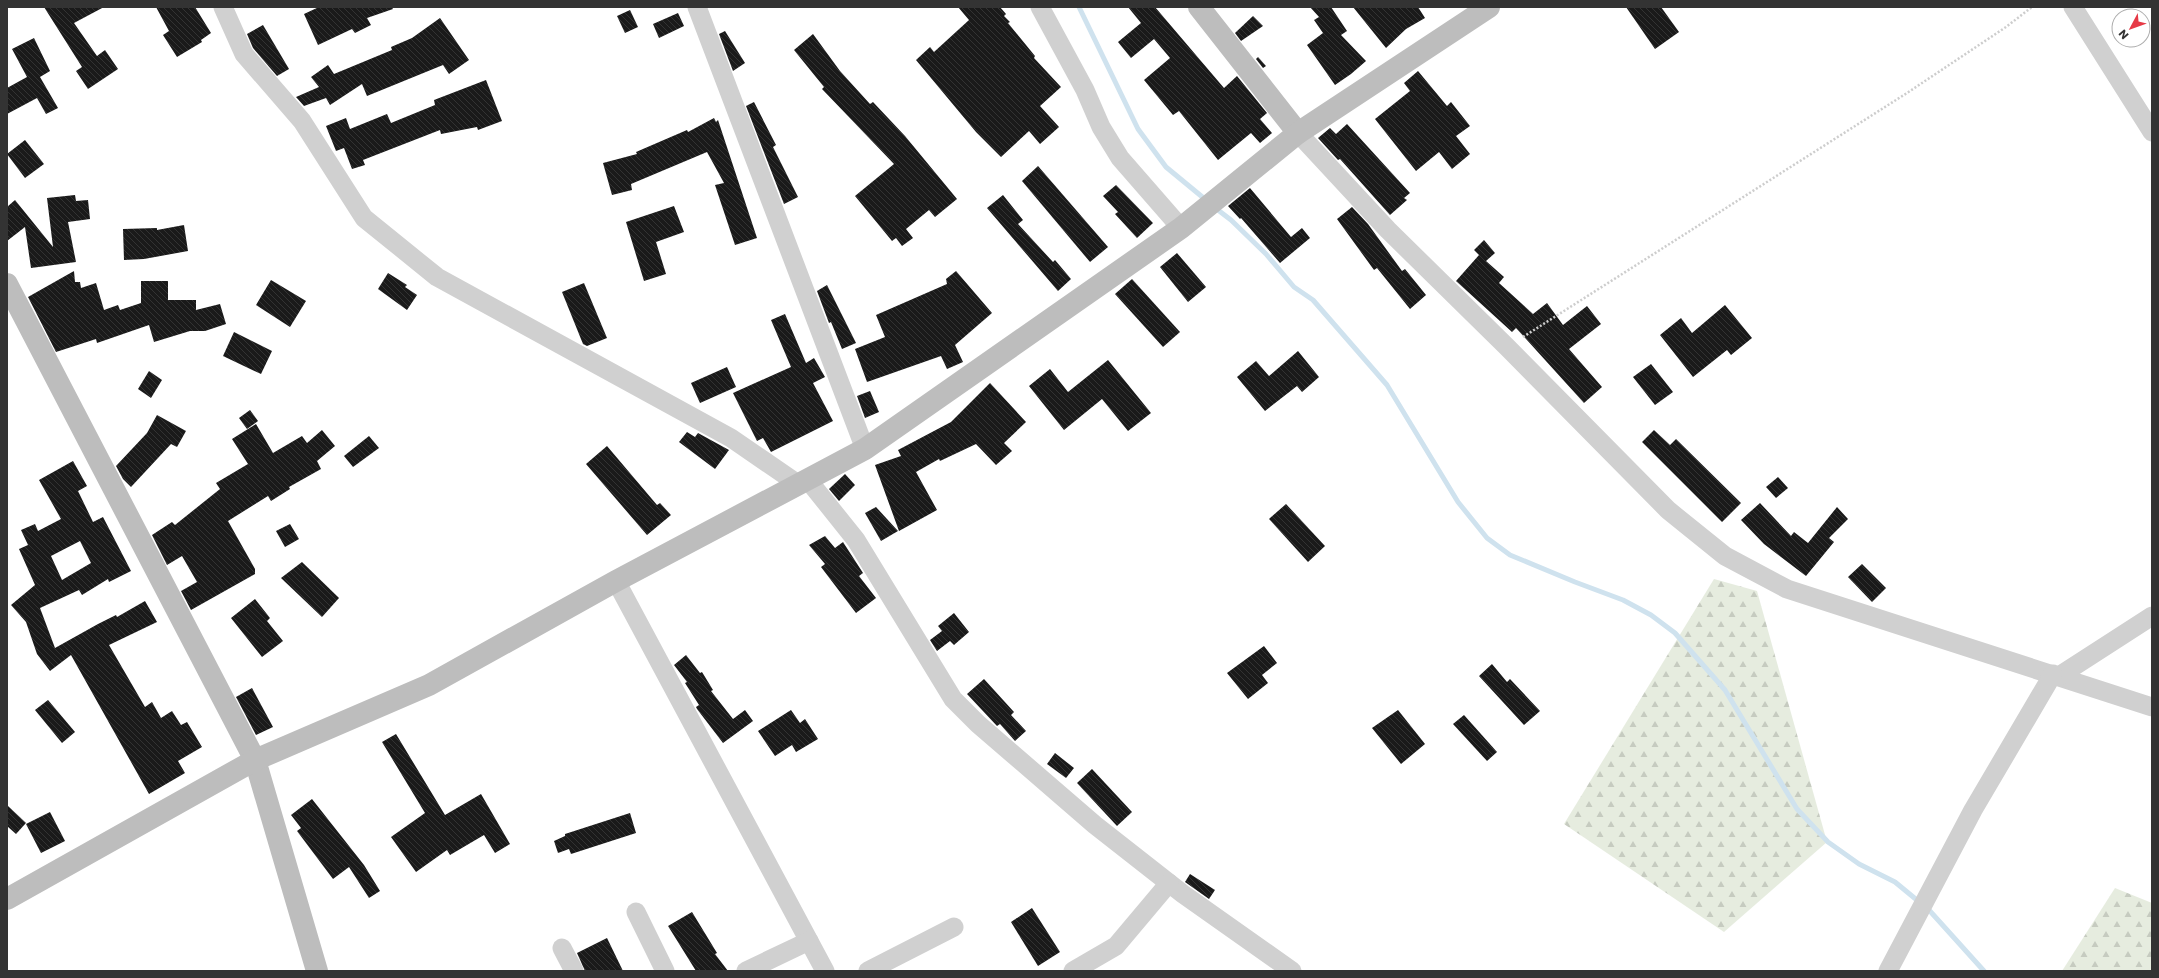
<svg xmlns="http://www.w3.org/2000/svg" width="2159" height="978" font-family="Poppins,sans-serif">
<defs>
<pattern id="forest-firs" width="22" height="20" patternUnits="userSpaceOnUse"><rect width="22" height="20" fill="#e6ecdf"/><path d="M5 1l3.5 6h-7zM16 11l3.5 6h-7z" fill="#c6cbc0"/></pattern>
<pattern id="building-back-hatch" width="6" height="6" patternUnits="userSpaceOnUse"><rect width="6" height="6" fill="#1a1a1a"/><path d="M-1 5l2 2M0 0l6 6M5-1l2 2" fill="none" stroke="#333"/></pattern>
</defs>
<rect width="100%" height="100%" fill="#fff"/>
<g fill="url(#forest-firs)">
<polygon points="1714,579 1757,591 1827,842 1724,932 1564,824"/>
<polygon points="2115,888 2152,903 2152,971 2062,971"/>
</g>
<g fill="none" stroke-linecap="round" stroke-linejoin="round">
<g stroke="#cfe2ee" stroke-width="5">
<polyline points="1079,7 1138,129 1166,167 1206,200"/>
<polyline points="1214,207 1231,220 1266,254 1294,287 1313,300 1387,385 1458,502 1487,538 1510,555 1575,582 1623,600 1651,615 1675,633 1725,690 1797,809 1828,842 1859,864 1895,882 1929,910 1984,971"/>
</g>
</g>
<g fill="url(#building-back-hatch)" fill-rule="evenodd">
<polygon points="44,7 104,7 74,23 97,56 105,50 118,69 88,89 76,71 82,67"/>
<polygon points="156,7 195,7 211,33 201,40 202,42 177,57 163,35 169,31"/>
<polygon points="319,7 392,7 393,9 367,18 371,25 355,33 352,29 318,45 304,14"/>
<polygon points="958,7 1000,7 1006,14 1004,16 1010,22 1008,23 1035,56 1034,58 1061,87 1040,106 1059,127 1040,144 1029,131 1001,157 976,132 916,60 930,47 934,52 969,20"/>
<polygon points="1128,7 1155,7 1224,88 1237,76 1267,113 1260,119 1272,133 1260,143 1251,133 1218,160 1179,111 1173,115 1144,80 1170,58 1154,39 1131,58 1118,42 1141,23"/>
<polygon points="1310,7 1331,7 1347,31 1341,35 1366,61 1351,74 1335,85 1307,45 1323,33 1314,20 1319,17"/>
<polygon points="1353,7 1418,7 1425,18 1406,29 1386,48"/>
<polygon points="1626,7 1661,7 1679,32 1655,49"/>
<polygon points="630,10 638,27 625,33 617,16"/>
<polygon points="678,13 684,26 659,38 653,24"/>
<polygon points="1253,16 1263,26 1241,41 1235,33"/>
<polygon points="440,18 469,60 449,74 443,65 367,96 362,84 330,105 326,98 304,106 296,97 319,87 311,77 328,65 334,74 392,50 391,47 412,38"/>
<polygon points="263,25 289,69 277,76 253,48 247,34"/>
<polygon points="725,31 745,63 733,71 719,34"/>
<polygon points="813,34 840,71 870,104 873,102 905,136 957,199 935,217 929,210 906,229 913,238 902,246 896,238 892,241 855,196 894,164 822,89 824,87 794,50"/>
<polygon points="34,38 50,71 40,77 58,108 46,114 37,98 7,114 7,88 27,77 12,49"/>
<polygon points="1258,57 1266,66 1263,68 1256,59"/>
<polygon points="1418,71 1447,106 1451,102 1470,126 1456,136 1470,154 1452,169 1439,152 1416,171 1375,119 1410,91 1404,83"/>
<polygon points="486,80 502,121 478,130 477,127 441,134 440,130 363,160 365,165 352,169 344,148 336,151 326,126 346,118 350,129 387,114 391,123 435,105 434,100"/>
<polygon points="754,102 776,145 773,147 798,197 784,204 746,106"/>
<polygon points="714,118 716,122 718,120 757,238 735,245 715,185 724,183 707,152 631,184 632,190 612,195 603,163 637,154 636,152 687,130 688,132"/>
<polygon points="1347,124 1410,193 1404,198 1407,200 1390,215 1340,159 1338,160 1318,138 1330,128 1336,134"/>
<polygon points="25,140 44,164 25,178 7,154"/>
<polygon points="1038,166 1108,247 1090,262 1022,181"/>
<polygon points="1116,185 1153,223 1137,238 1115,214 1118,212 1103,196"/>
<polygon points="1250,188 1291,237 1302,228 1310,238 1280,263 1241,218 1240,219 1228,206"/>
<polygon points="75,195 76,201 88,200 90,219 68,222 76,262 31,268 25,227 7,241 7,207 15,200 53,247 47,198"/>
<polygon points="1003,195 1023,220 1018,224 1053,262 1055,260 1071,279 1058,291 987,208"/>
<polygon points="674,206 684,232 656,242 666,274 644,281 626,222"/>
<polygon points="1352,207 1368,224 1402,271 1405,269 1426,295 1410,309 1377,268 1374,270 1337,219"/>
<polygon points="184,225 188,251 144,259 124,260 123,229 157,228 157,230"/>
<polygon points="1484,240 1495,253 1486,261 1504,277 1499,283 1533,314 1547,303 1563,325 1587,306 1601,324 1569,349 1602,387 1584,403 1516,328 1512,332 1456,281 1479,255 1474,250"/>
<polygon points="1177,253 1206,287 1188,302 1160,267"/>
<polygon points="74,271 75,282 80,282 81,288 96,283 104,310 118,305 120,310 141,303 141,281 168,281 168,300 196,300 196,310 220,304 226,324 205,331 190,331 154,342 149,325 97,343 96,339 56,352 28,297"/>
<polygon points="956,271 992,313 955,345 963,362 947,369 941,356 867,382 855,349 885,337 876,315 947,284 946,279"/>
<polygon points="388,273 407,285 405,287 417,295 407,310 378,289"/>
<polygon points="1132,279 1180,332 1163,347 1115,294"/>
<polygon points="271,280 306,301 290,327 256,305"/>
<polygon points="584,283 607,338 587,346 583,344 562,292"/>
<polygon points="827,285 856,343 842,349 831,322 829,323 817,291"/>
<polygon points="1725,305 1752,338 1731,355 1727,350 1693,377 1660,335 1681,318 1692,333"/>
<polygon points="785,314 806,363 814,358 825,377 813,383 833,421 771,452 763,438 757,441 733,393 791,367 771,320"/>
<polygon points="234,332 272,351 261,374 223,356"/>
<polygon points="1298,351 1319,377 1302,392 1297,386 1265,411 1237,377 1256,361 1269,376"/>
<polygon points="1108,360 1151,413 1128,431 1102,399 1064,430 1029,386 1050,369 1068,392"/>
<polygon points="1651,364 1673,392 1655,405 1633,377"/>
<polygon points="727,367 736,387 700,403 691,383"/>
<polygon points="149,371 162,380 151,398 138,389"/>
<polygon points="990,383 1026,422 1004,443 1012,451 996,465 976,444 940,461 939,459 916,472 937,510 899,531 875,465 901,456 898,450 951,422"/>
<polygon points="870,391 879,412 865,418 857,396"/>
<polygon points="250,410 258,421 247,429 239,418"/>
<polygon points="157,415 186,431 177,447 171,444 131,487 123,479 116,466 147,433"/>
<polygon points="256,424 273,453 302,436 307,443 322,430 335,446 317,461 321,469 289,487 290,489 271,501 268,496 228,521 255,569 255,574 191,610 181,591 197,582 182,556 167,565 152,535 172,522 175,525 220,489 216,483 248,464 232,439"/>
<polygon points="1654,430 1670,445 1676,439 1741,503 1722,522 1642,442"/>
<polygon points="687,432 695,437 698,433 729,450 715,469 679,442"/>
<polygon points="369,436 379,448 353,467 344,456"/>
<polygon points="607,446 657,505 660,503 671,515 647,535 586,464"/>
<path d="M73,461L87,486L78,491L93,522L103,517L131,571L109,582L108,579L82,595L79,590L40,608L55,648L98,624L116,615L117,617L145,601L157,622L109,645L145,707L152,702L161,718L172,711L181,725L187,722L202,747L178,761L185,773L149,794L71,655L50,671L37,654L26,622L11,605L35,585L19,549L28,545L21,530L35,524L38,531L61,519L39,480ZM80,541L91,563L62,580L51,556Z"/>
<polygon points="845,474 855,485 839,501 829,489"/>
<polygon points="1778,477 1788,488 1776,498 1766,487"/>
<polygon points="1760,503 1791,536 1794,532 1808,543 1837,507 1848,519 1829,538 1834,542 1806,576 1764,544 1741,520"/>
<polygon points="1286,504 1325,546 1308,562 1269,519"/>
<polygon points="876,507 898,531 881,541 865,513"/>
<polygon points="290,524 299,539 285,547 276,531"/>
<polygon points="825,536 835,548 843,542 863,573 859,576 876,598 856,613 821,567 825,564 809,545"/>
<polygon points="302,562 339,598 322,617 281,578"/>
<polygon points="1862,564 1886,588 1872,602 1848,577"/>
<polygon points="255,599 270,618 267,621 283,641 262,657 231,618"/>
<polygon points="954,613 969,632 954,645 950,641 937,651 930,640 942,631 938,626"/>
<polygon points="1264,646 1277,663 1262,675 1268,683 1248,699 1227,673"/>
<polygon points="686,655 700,673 702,672 713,690 711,691 733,719 745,710 753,721 723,743 697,709 696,707 699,705 685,683 687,682 674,665"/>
<polygon points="1492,664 1507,682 1510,679 1540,711 1524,725 1479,676"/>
<polygon points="984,679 1014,712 1011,715 1026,731 1015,741 1000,724 997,726 967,694"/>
<polygon points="252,688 273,727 256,735 236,697"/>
<polygon points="48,700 75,732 62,743 35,710"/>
<polygon points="791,710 800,723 805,719 818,739 796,752 792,745 775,756 758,731"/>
<polygon points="1398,710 1425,744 1401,764 1372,728"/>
<polygon points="1464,715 1497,752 1487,761 1453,724"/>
<polygon points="396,734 445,815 481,794 510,844 495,853 484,835 450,855 447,850 416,872 391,837 425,813 382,742"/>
<polygon points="1055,753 1074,768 1066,778 1047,764"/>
<polygon points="1092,769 1132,812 1117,826 1077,783"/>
<polygon points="312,799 364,865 380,891 369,898 349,867 333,879 297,831 301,828 291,815"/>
<polygon points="7,805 26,823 16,834 7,826"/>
<polygon points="50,812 65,841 41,853 26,824"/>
<polygon points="630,813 636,833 571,854 569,849 558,853 554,841 565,836 565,834"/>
<polygon points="1190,874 1215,890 1209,899 1185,882"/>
<polygon points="1032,908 1060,952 1038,966 1011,922"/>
<polygon points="692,912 717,953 715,954 728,971 696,971 668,926"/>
<polygon points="607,938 623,971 585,971 577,953"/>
</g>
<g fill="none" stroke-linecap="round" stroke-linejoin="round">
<polyline stroke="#cdcdcd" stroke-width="2.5" stroke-dasharray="2 2" stroke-linecap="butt" points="1523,337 1907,93 2006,27 2032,7"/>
<g stroke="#d0d0d0" stroke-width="19">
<polyline points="223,7 244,54 302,121 364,218 437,277 731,438 798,484"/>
<polyline points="697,7 865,449"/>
<polyline points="1040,7 1085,90 1101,127 1120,158 1181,228"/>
<polyline points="2073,7 2152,132"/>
<polyline points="1298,133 1388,230 1507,347 1668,510 1725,556 1787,589 2152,707"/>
<polyline points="808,480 856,540 953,699 978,724 1095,825 1183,894 1292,971"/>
<polyline points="616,581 825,971"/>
<polyline points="2059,676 2152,616"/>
<polyline points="636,912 665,971"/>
<polyline points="562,948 574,971"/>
<polyline points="746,971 809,941"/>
<polyline points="868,971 954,927"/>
<polyline points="1073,971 1116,946 1169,883"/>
<polyline points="1888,971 1973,810 2053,674"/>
</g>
<g stroke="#bdbdbd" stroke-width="22">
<polyline points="1199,7 1298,133"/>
<polyline points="7,284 255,760 317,971"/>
<polyline points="7,899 255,760 429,685 616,581 865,449 1181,228 1298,133 1489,7"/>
</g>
</g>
<rect width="2159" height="978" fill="none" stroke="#333333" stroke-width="16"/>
<g transform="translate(2131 28) rotate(229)"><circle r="19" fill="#ffffff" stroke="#adadad"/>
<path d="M0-3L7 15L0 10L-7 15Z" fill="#e63946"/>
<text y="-6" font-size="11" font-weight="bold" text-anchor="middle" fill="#333333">N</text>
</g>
</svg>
